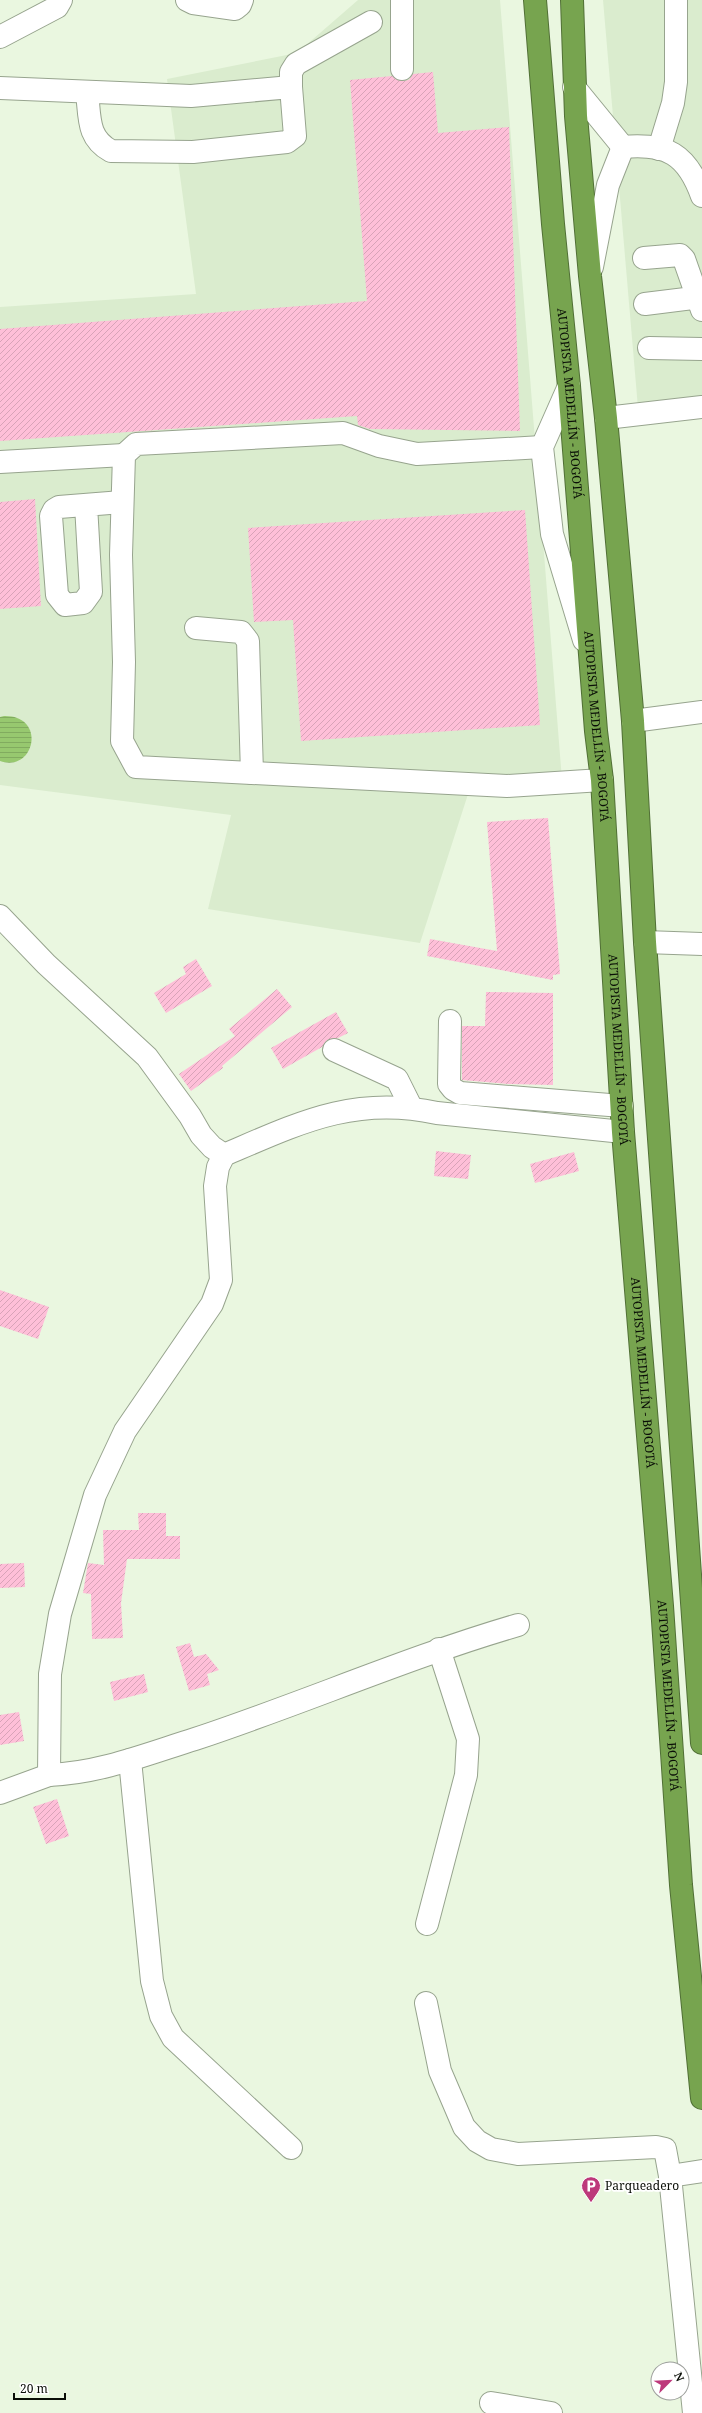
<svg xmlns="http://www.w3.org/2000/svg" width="702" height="2413" font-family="'Noto Serif',serif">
<defs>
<pattern id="water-rules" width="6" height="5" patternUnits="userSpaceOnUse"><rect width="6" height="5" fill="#97c86f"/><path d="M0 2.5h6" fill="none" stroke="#81ab5f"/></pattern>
<pattern id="building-hatch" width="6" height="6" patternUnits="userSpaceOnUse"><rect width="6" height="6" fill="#febfd8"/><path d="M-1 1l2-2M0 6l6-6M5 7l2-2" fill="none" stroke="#d8a3b8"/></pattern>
</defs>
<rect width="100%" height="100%" fill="#eaf7e0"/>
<g fill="#daecce">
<polygon points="358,0 500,0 562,780 470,788 420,943 208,909 231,815 0,785 0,307 196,294 167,79 297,53"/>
<polygon points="603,0 702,0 702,402 638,408"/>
</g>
<path fill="url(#water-rules)" d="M4,716C47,715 35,773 0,761V717Z"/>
<g fill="url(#building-hatch)">
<polygon points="433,72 438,133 509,127 520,431 370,429 358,425 357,416 0,441 0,329 367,301 350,80 392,76 402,81 409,80 413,74"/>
<polygon points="35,499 41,606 0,609 0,502"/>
<polygon points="525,510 540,725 301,741 293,620 254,622 248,528"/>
<polygon points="548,818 560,974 553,975 553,980 427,956 430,939 497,951 487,822"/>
<polygon points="196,959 212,986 166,1013 154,993 186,974 183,967"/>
<polygon points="277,989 292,1007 222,1066 223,1068 191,1091 179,1074 235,1036 229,1029"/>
<polygon points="486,992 553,993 553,1085 508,1084 462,1080 462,1026 485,1026"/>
<polygon points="336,1012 348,1033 338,1038 327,1040 322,1047 283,1069 271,1048"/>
<polygon points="436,1151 471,1155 468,1179 434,1176"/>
<polygon points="574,1152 579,1171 535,1183 530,1164"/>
<polygon points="0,1290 49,1307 38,1339 0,1326"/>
<polygon points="138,1513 166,1513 166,1536 180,1536 180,1559 127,1559 121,1603 123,1638 92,1639 91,1594 83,1593 88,1563 104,1565 103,1530 139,1530"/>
<polygon points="24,1563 25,1587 0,1588 0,1564"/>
<polygon points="190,1643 194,1657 206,1654 219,1670 207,1674 210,1685 189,1691 176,1647"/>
<polygon points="144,1674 148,1692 114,1701 110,1682"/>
<polygon points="19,1712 24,1741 0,1745 0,1715"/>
<polygon points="57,1799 69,1836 46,1844 33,1807"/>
</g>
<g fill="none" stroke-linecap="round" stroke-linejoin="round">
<g stroke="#97a48e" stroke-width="24">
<g id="minor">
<polyline points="187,0 193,3 235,9 240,5 242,0"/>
<polyline points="402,0 402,69"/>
<polyline points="0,37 57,7 61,0"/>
<polyline points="291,87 291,72 296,64 371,22"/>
<polyline points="574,87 623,147"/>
<path d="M0,88L191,96L291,87L295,136L287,142L193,152L111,151C87,138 90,118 87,92"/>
<path d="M623,147C667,143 687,154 702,196"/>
<polyline points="659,149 673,103 676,82 676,0"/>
<polyline points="644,258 680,255 684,259 702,310"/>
<polyline points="592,267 608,185 623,147"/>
<polyline points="645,304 702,297"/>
<polyline points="649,348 702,349"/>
<polyline points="569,386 542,447 552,534 584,640"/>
<polyline points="606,418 702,407"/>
<polyline points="542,447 417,454 379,446 343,433 136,444 124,455 121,555 124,662 122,741 136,767 507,786 602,780"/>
<polyline points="0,462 124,455"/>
<polyline points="86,505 91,592 83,603 65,605 57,595 51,516 54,510 59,507 122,502"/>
<polyline points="196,628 241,632 248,641 252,773"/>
<polyline points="633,721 702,712"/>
<polyline points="0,916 46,964 147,1057 190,1116 201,1135 212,1147 224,1155"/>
<polyline points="645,942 702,944"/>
<polyline points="450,1021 449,1084 453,1089 460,1093 622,1106"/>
<polyline points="334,1050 397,1079 411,1107"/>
<polyline points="130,1760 152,1981 161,2016 173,2038 291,2148"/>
<path d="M49,1775C100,1773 147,1754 195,1739C304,1703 408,1657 518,1625"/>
<path d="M0,1793L49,1775L50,1674L60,1614L95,1495L125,1431L212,1304L221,1280L215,1186L218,1167L224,1155C299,1123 354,1095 437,1113L623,1132"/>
<polyline points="427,1924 466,1775 468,1739 439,1649"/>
<polyline points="426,2003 440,2071 464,2127 477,2141 491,2149 518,2154 656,2147 665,2149 670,2176"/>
<polyline points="491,2403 551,2413"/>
<polyline points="694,2413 670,2176 702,2171"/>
</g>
</g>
<g stroke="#517036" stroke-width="24">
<g id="highway">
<path id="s1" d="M535,0L553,224L569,386L596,731L602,780L623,1132L662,1606L681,1885L702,2098"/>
<polyline points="572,0 576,116 590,276 606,418 633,721 645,942 702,1743"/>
</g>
</g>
<use href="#minor" stroke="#fff" stroke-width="22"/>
<use href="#highway" stroke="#77a44f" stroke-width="22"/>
</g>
<defs>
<g id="parking-pin" transform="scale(1)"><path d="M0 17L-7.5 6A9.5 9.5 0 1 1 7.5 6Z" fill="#bd387b" stroke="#fff"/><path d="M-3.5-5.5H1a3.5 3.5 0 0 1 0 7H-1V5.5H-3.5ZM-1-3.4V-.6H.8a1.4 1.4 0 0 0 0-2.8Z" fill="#fff"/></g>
</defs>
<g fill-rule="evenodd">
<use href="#parking-pin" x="591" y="2186"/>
</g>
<g text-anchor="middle" stroke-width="3.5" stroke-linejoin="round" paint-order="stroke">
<g font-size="12" fill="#0a0e07" stroke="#fff">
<text dy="4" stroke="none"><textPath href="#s1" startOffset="405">AUTOPISTA MEDELLÍN - BOGOTÁ</textPath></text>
<text dy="4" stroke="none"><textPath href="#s1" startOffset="729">AUTOPISTA MEDELLÍN - BOGOTÁ</textPath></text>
<text dy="4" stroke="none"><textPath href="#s1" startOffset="1053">AUTOPISTA MEDELLÍN - BOGOTÁ</textPath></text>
<text dy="4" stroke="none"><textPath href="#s1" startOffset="1377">AUTOPISTA MEDELLÍN - BOGOTÁ</textPath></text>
<text dy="4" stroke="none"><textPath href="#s1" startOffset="1701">AUTOPISTA MEDELLÍN - BOGOTÁ</textPath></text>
</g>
<g font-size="12" fill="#0a0e07" stroke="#fff" text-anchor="start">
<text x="605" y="2190">Parqueadero</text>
</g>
</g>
<g transform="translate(670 2381) rotate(66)"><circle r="19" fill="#ffffff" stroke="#9d9f9c"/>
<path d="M0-3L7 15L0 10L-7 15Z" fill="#bd387b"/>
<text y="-6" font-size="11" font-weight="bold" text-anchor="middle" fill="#0a0e07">N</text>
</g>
<path d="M14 2393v6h51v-6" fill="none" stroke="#0a0e07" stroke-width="2"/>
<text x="20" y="2393" font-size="12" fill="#0a0e07" stroke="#ffffff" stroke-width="3" paint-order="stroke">20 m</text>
</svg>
